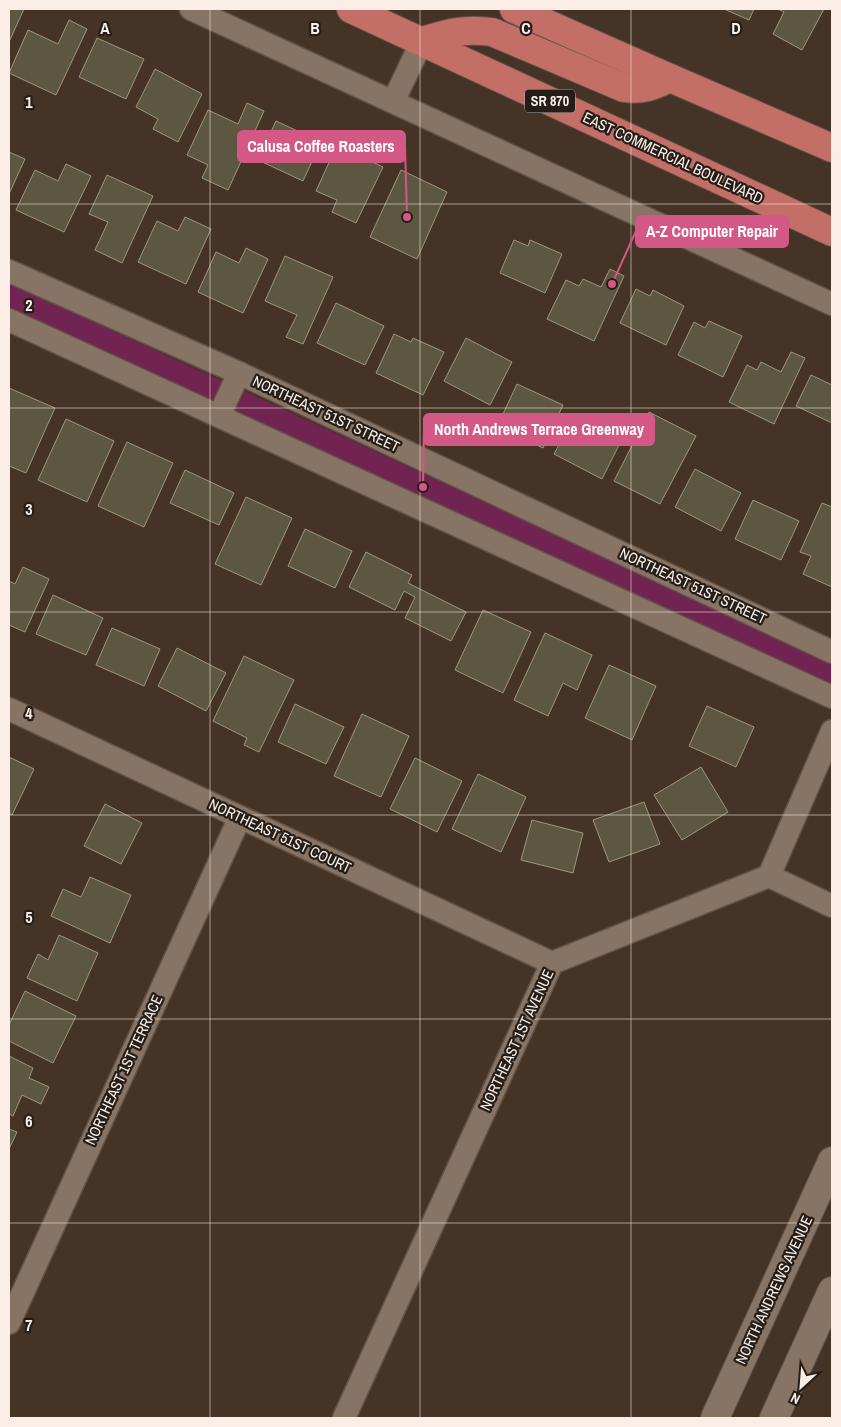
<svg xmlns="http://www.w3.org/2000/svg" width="841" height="1427" font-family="'Archivo Narrow',sans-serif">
<rect width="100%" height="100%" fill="#453326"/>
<polygon fill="#712351" points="9,283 832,662 832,686 9,312"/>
<g fill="#5d5741" stroke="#9e977f">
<polygon points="9,9 24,9 9,42"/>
<polygon points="724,9 754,9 749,20"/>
<polygon points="778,9 824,9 802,50 773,34 784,12"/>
<polygon points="69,20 87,29 56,95 9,73 28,30 58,44"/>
<polygon points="97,38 144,59 126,99 79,77"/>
<polygon points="155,69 202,94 178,142 153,129 158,119 136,107"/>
<polygon points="247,103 264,111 228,190 202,178 208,165 187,155 208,110 238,124"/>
<polygon points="276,121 321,142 303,181 258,160"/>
<polygon points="337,145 383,167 356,223 332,212 337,200 316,191"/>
<polygon points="9,152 25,159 9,194"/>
<polygon points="66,164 91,176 64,232 16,210 35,170 58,181"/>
<polygon points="401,170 447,192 417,259 370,237"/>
<polygon points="107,175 153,196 122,263 95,250 108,222 89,214"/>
<polygon points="185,217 211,229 186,284 138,262 157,221 178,231"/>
<polygon points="514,240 528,246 530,240 562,254 545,293 500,273"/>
<polygon points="246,248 268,259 243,313 198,292 216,252 239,263"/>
<polygon points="285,256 333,277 303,344 286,337 297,315 265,301"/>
<polygon points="610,269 624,276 594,341 547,319 566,280 579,286 583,279 601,287"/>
<polygon points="636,289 650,296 653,290 684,306 666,345 620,323"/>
<polygon points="336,303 384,326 365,365 317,343"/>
<polygon points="709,321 742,336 723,377 678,355 694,322 705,328"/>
<polygon points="394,334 411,342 413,338 444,352 423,395 376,373"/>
<polygon points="466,338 512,362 490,405 444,381"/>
<polygon points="791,352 805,358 774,424 729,402 747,365 757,370 761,362 781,372"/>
<polygon points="811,375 832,385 832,423 796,406"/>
<polygon points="517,384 563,405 543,448 497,427"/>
<polygon points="9,388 55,408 26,473 9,466"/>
<polygon points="649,412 696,436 660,504 614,481"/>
<polygon points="574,417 621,441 602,479 554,454"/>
<polygon points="66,419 114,441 87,502 38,480"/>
<polygon points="127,442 173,463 144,527 98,506"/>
<polygon points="695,469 741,493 721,531 675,507"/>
<polygon points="185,470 234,493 219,525 170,503"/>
<polygon points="246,497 292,518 261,585 215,564"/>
<polygon points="753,500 799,521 781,560 735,539"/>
<polygon points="822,503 832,507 832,587 803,574 811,556 800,552"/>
<polygon points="305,529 352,551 335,588 288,566"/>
<polygon points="366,552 412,575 408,583 466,612 451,641 405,618 415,597 404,591 395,610 349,587"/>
<polygon points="23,567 49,579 25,632 9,625 9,581 15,584"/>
<polygon points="53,595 103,618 86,655 36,634"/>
<polygon points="483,610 531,632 503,693 455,670"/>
<polygon points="112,628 160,649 144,686 96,665"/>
<polygon points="545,633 592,655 577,690 563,683 548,716 514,700"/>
<polygon points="177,648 226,673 206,711 158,686"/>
<polygon points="244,656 294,680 259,752 244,745 247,738 213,721"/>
<polygon points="609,665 656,686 632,740 585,718"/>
<polygon points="295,704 344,727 326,764 278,742"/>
<polygon points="707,706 754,727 736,767 689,746"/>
<polygon points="362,714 409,736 381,797 334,776"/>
<polygon points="9,757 34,769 12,815 9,813"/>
<polygon points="415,758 462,781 437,832 390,809"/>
<polygon points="701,767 728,812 682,840 654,795"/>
<polygon points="478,774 526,797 501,852 452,829"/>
<polygon points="644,802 660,844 609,862 593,820"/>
<polygon points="105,804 142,823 121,864 84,846"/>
<polygon points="532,820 583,833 573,873 521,860"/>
<polygon points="90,877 131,895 110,943 51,916 63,889 81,897"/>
<polygon points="59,935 98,953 77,1001 27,978 38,954 48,960"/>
<polygon points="25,991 76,1016 53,1063 9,1041 9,1025"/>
<polygon points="9,1056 33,1068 29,1078 49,1087 41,1104 22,1095 13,1116 9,1114"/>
<polygon points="9,1129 17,1132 9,1149"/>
</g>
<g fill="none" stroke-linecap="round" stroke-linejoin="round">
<g stroke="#615146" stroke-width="25">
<g id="minor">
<polyline points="191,9 832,304"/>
<polyline points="393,102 422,41"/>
<polyline points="9,271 239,373 832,652"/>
<polyline points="9,320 832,697"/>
<polyline points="219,416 239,373"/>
<polyline points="9,709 552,963"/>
<polyline points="769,876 832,906"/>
<polyline points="9,1323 240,817"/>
<polyline points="344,1418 552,963 769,876 832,731"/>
</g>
</g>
<g stroke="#615146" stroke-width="30">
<g id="secondary">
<polyline points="715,1418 832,1161"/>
<polyline points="774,1418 832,1291"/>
</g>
</g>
<g stroke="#615146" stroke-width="30">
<g id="primary">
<polyline points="351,9 832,232"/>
<polyline points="514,9 670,78 832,148"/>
<path d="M422,41C448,33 465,28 492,32L624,88C643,91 653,86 670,78"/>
</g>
</g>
<use href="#minor" stroke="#887464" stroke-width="22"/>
<use href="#secondary" stroke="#887464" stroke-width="28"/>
<use href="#primary" stroke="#c36e67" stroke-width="28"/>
</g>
<path fill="none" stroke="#faeee6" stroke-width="1" stroke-opacity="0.55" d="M210,9V1418M420,9V1418M631,9V1418M9,204H832M9,408H832M9,612H832M9,815H832M9,1019H832M9,1223H832"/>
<g text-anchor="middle" stroke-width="4.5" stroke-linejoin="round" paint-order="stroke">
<rect fill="#251d17" stroke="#baafa8" stroke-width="1" x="525" y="89.5" width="50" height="23" rx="4"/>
<g font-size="14" font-weight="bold" fill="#faeee6">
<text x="550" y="106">SR 870</text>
</g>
<g font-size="15" fill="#faeee6" stroke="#251d17">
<text transform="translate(673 158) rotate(25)" y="5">EAST COMMERCIAL BOULEVARD</text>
<text transform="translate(326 414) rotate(25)" y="5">NORTHEAST 51ST STREET</text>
<text transform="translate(693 586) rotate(25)" y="5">NORTHEAST 51ST STREET</text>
<text transform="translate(280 836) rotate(25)" y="5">NORTHEAST 51ST COURT</text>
<text transform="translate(517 1040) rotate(-65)" y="5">NORTHEAST 1ST AVENUE</text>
<text transform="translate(124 1070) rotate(-65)" y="5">NORTHEAST 1ST TERRACE</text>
<text transform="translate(774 1290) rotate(-65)" y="5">NORTH ANDREWS AVENUE</text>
</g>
</g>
<g font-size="16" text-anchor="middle" font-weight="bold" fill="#faeee6" stroke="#251d17" stroke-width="4.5" stroke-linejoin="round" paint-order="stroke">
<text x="105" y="34">A</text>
<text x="315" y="34">B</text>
<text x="526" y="34">C</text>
<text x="736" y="34">D</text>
<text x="29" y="108">1</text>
<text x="29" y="311">2</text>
<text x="29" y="515">3</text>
<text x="29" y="719">4</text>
<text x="29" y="923">5</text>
<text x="29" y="1127">6</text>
<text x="29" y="1331">7</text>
</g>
<path fill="none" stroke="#d35885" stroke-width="2" d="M407 217L405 146M612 284L636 231M423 487L424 429"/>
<g fill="#d35885" stroke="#251d17" stroke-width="2">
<circle cx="407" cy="217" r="5"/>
<circle cx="612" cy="284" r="5"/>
<circle cx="423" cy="487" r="5"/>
</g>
<g fill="#d35885" stroke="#d35885" stroke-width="2">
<rect x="238" y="131" width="167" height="31" rx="5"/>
<rect x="636" y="216" width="152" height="31" rx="5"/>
<rect x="424" y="414" width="230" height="31" rx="5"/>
</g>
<g font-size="16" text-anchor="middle" font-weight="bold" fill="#fff">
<text x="321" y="152">Calusa Coffee Roasters</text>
<text x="712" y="237">A-Z Computer Repair</text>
<text x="539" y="435">North Andrews Terrace Greenway</text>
</g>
<rect width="841" height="1427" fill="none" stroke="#faeee6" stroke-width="20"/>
<g transform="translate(801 1387) rotate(206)" stroke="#251d17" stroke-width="4" paint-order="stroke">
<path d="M0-4L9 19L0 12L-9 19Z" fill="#faeee6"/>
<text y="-8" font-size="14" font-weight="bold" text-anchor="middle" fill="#faeee6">N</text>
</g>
</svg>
